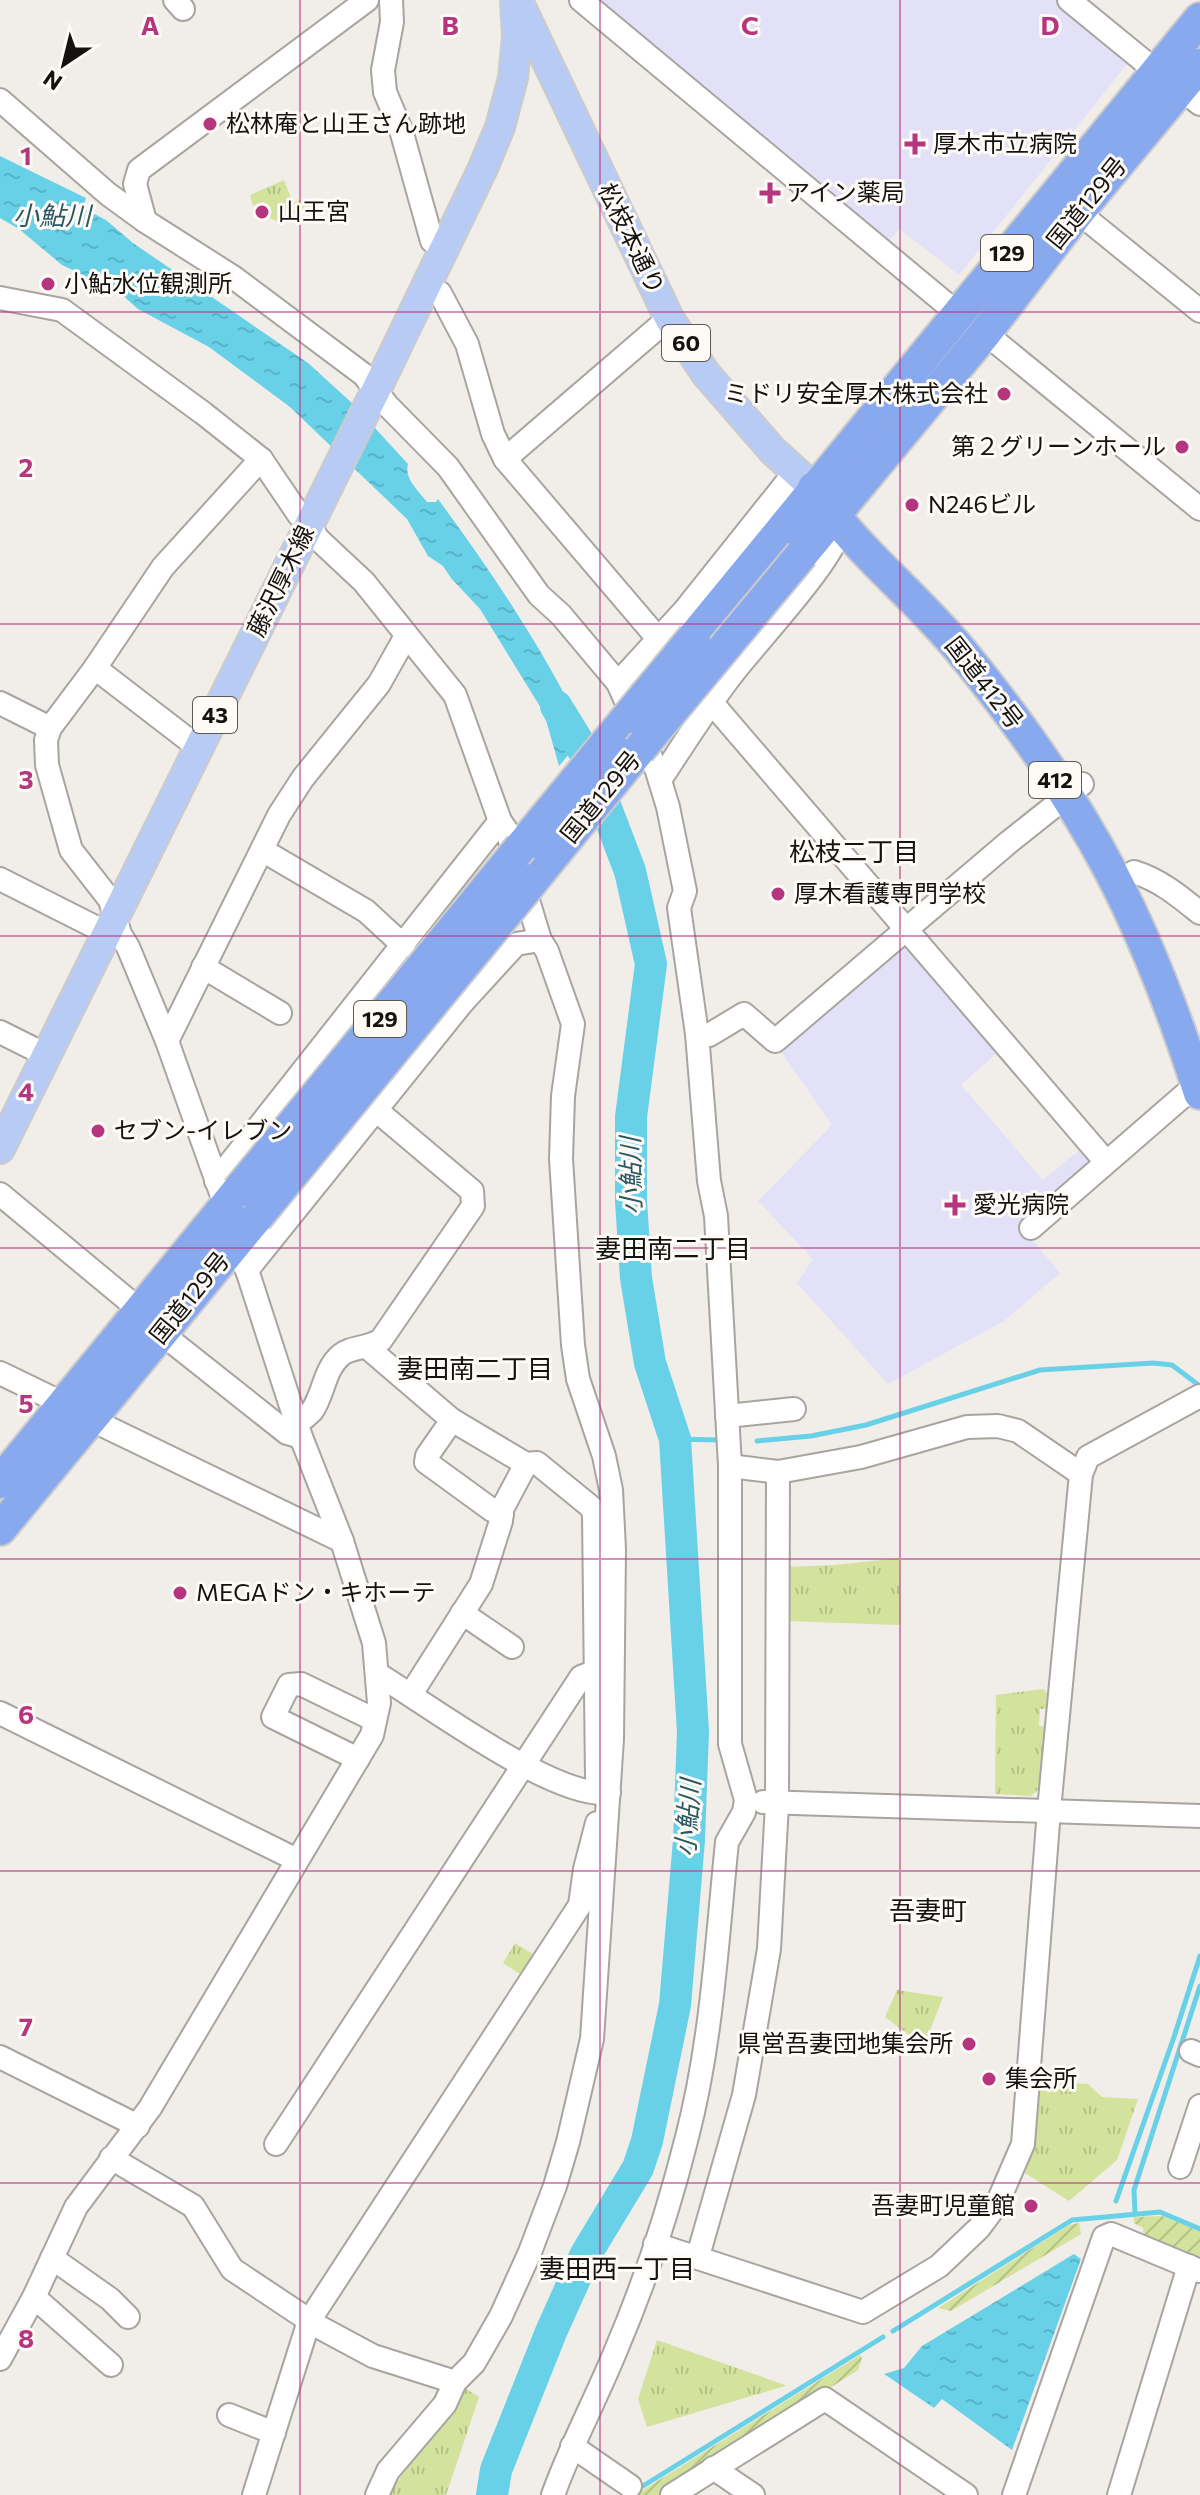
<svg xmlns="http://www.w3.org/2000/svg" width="1200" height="2495" font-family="Commissioner,'Noto Sans JP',sans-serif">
<defs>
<pattern id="park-tufts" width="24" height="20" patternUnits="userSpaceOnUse" patternTransform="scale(2)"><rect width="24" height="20" fill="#d3e29c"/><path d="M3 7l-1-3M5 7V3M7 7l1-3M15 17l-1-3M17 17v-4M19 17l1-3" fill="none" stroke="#b4c185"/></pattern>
<pattern id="garden-furrows" width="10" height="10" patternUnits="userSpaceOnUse" patternTransform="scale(2)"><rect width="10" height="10" fill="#d3e29c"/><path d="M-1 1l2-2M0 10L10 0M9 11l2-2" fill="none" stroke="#b4c185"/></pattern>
<pattern id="water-ripples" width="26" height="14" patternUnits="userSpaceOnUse" patternTransform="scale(2)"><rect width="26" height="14" fill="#68d1e8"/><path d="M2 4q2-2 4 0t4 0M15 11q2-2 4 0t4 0" fill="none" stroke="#59b3c6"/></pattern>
</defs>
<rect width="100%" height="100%" fill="#f1ede8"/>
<g fill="#e3e1f7">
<polygon points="593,0 1058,0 1131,59 959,275 899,229 888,243"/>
<polygon points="900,942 909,943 1000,1050 961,1085 1043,1180 1083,1147 1105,1171 1071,1207 1032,1240 1060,1273 1004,1321 888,1384 797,1283 813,1259 758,1201 832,1125 778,1047"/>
</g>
<g fill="url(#park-tufts)">
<polygon points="284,180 293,203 307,198 311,208 276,221 270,218 264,202 253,206 250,195"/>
<polygon points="899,1558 901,1623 898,1625 787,1621 785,1567 835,1565"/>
<polygon points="1043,1689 1047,1693 1046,1709 1040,1709 1039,1726 1046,1727 1043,1785 1031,1796 995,1794 996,1695"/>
<polygon points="515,1943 536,1956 524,1977 503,1963"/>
<polygon points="897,1990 943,1997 924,2046 885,2017"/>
<polygon points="1047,2082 1088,2084 1102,2097 1138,2099 1117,2160 1069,2201 1025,2173 1033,2146 1035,2087"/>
<polygon points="657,2340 785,2385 785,2386 647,2427 638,2399"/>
<polygon points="465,2388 479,2397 446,2495 388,2495"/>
</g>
<g fill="url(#garden-furrows)">
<polygon points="1162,2216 1200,2231 1200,2261 1144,2237 1143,2228 1134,2223 1134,2217"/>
<polygon points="1079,2223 1081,2234 951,2311 938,2308 1069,2225"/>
<polygon points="860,2355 862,2358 858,2370 662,2495 635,2495"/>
</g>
<g fill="url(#water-ripples)">
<path d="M0,156L86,198L83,208L106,220L133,243L308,363L352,403L408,464C404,479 418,490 427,502H436L438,499C493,574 545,651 585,735L559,766L544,713L480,609L451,578L443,566L428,556L407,519L290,407L209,347L138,309L120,293L62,265L19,229L0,218Z"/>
<polygon points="1074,2254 1081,2259 1012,2450 942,2399 934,2408 884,2374 904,2368 922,2346"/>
</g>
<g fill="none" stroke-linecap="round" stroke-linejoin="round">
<g stroke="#68d1e8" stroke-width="5">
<polyline points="675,1439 719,1440"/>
<polyline points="757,1441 811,1436 866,1425 1040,1370 1153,1363 1172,1365 1200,1386"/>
<polyline points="1116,2201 1174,2037 1200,1956"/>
<polyline points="1135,2214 1134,2190 1200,1986"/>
<polyline points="893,2331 1072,2220 1160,2212 1200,2229"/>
<polyline points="643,2486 883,2337"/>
</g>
<polyline stroke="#68d1e8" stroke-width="32" points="492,2495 496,2470 551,2332 586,2254 638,2168 647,2141 675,2005 689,1840 693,1732 675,1439 650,1363 636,1278 631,1201 631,1117 651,964 630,871 585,753 556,706"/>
<g stroke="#a8a4a0" stroke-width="26">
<g id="minor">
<polyline points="175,0 183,9"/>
<polyline points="391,0 392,22 383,70 385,92 401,130 432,241"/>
<polyline points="581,0 957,313"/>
<polyline points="1069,0 1157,72"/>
<polyline points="1180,88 1200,104"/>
<path d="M0,100L108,194L145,221L233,277L364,375L387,405L448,467L539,595L561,615L618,683L657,771L668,807L685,891L679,908L697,1034L709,1181L716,1216L730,1466V1744L746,1800L744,1812L727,1842C717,1940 712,2041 687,2137C669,2209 645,2282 616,2350C596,2399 571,2445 553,2495"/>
<polyline points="1078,212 1200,311"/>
<polyline points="145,221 135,184 139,170 367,0"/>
<polyline points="440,293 467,344 493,434 505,459 661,642"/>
<polyline points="0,298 62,310 203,413 261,459 299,515 310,524 317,538 364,582 455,695 500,821 507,831 540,940 547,951 573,1024 563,1096 561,1159 573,1345 578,1379 604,1456 611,1490 614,1549 612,1739 592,2039 568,2142 555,2186 530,2252 501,2316 474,2363 455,2382 445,2404 388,2471 377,2495"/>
<polyline points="985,333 1200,509"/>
<polyline points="505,459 669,318"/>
<polyline points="95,668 199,748"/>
<polyline points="618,683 684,611 795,472"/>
<polyline points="705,700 718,710 1106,1162"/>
<polyline points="0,703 50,728"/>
<path d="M660,780C683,745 705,710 730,677C755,643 842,554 844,517"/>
<polyline points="262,850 366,911 404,946"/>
<path d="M1134,872C1160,880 1179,896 1200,913"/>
<polyline points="0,879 107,933"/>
<polyline points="203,967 280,1013"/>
<polyline points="0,1032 46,1055"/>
<polyline points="697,1034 709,1035 744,1014 775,1041 1009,842 1082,784"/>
<polyline points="167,1041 279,815 303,778 379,684 406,636"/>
<polyline points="216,1181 500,821"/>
<polyline points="0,1194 141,1311"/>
<polyline points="226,1207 167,1041 128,947 120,934 110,900 71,850 47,765 46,740 50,728 95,668 163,567 261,459"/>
<polyline points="1031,1228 1197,1084 1200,1077"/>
<polyline points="247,1270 462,1003 516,944 540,940"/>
<polyline points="161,1333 287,1433 301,1437"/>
<polyline points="368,1348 452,1420 427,1456 426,1462 492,1510 502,1514"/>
<polyline points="0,1373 64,1404"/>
<polyline points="727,1416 794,1409"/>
<polyline points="90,1419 342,1541"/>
<polyline points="452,1420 526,1464 537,1463 591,1507 594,1514 597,1777"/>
<path d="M297,1423C302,1420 308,1415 312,1411C324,1394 324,1369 341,1355C350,1347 367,1349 381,1340L473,1206L472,1191L376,1110"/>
<polyline points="730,1466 778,1472 861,1457 967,1427 998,1426 1018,1431 1081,1474"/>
<polyline points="462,1613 512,1647"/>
<path d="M379,1675C429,1705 554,1799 609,1793"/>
<polyline points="411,1694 481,1584 501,1521 502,1509 526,1464"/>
<polyline points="0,1713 297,1860"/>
<polyline points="358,1759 273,1717 289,1685 301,1684 375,1720"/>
<polyline points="763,1802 1200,1816"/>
<polyline points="1191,2051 1200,2055"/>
<polyline points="0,2057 138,2126"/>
<polyline points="276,2144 581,1677 594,1672"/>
<polyline points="111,2158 193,2206 232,2269 319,2327 373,2356 455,2382"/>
<polyline points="1180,2167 1200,2106"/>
<polyline points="655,2244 863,2312 939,2266 979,2228 997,2204 1023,2144 1049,1810 1081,1474 1088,1457 1200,1396"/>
<polyline points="698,2256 744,2095 769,1949 777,1804 778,1472"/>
<polyline points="52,2258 110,2299 128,2317"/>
<polyline points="34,2297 111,2365"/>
<polyline points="0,2359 34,2297 76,2207 150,2108 372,1735 379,1703 374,1643 342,1541 301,1437 247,1270 233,1245"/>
<polyline points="229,2415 274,2433"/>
<polyline points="572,2446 630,2486"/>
<polyline points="713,2468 753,2495"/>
<polyline points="254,2495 309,2321 580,1905 585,1869 597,1823"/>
<polyline points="672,2495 825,2399 966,2495"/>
<polyline points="1014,2495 1104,2237 1111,2234 1200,2271"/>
<polyline points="1119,2495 1189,2266"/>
</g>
</g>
<g stroke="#cccbcb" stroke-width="32">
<g id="major">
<polyline points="520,5 669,318 706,374 773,451 814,488"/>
<polyline points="0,1149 376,390 483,168 500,127 513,78 517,37 515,0"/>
</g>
</g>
<g stroke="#cccbcb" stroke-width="36">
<g id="highway">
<path d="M814,488C854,549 914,594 961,651C1017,719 1070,794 1111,872C1148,943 1176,1018 1200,1093"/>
<polyline points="802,554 985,333 1078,212 1200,65"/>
<polyline points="694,637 1200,19"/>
<polyline points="521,847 628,717"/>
<polyline points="533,880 639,750"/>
<polyline points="0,1482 238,1191"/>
<polyline points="0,1529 256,1218"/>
</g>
</g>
<use href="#minor" stroke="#fff" stroke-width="22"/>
<use href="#major" stroke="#b8cbf5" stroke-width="28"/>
<use href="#highway" stroke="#89a9ef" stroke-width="32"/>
<g stroke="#cccbcb" stroke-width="36" stroke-linecap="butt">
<g id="highway-bridge">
<polyline points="628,717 694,637"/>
<polyline points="639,750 802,554"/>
<polyline points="238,1191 521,847"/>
<polyline points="256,1218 533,880"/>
</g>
</g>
<use href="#highway-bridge" stroke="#89a9ef" stroke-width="32"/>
</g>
<path fill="none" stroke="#b6357f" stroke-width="2" stroke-opacity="0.55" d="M300,0V2495M600,0V2495M900,0V2495M0,312H1200M0,624H1200M0,936H1200M0,1248H1200M0,1559H1200M0,1871H1200M0,2183H1200"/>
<g fill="#b6357f" stroke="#fefaf5" stroke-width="3">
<circle cx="210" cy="124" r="8"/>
<path d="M911 132h8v8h8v8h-8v8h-8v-8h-8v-8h8z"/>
<path d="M766 181h8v8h8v8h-8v8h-8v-8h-8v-8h8z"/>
<circle cx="262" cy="212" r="8"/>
<circle cx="48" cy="284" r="8"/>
<circle cx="1004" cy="394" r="8"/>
<circle cx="1182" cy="447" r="8"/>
<circle cx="912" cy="505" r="8"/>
<circle cx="778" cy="894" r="8"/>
<circle cx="98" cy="1131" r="8"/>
<path d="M951 1193h8v8h8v8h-8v8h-8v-8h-8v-8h8z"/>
<circle cx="180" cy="1593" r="8"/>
<circle cx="969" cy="2044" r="8"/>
<circle cx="989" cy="2079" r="8"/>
<circle cx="1031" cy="2206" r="8"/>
</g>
<g text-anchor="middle" stroke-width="6" stroke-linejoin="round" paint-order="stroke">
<g fill="#fefaf5" stroke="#5b5856" stroke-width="2">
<rect x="981" y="235" width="52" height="36" rx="6"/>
<rect x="662" y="325" width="48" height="36" rx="6"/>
<rect x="193" y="697" width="44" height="36" rx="6"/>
<rect x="1029" y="762" width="52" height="36" rx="6"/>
<rect x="354" y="1001" width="52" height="36" rx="6"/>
</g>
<g font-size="22" font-weight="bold" fill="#151312">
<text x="1007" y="261">129</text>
<text x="686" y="351">60</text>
<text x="215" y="723">43</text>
<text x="1055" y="788">412</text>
<text x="380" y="1027">129</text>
</g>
<g font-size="24" fill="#151312" stroke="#fefaf5" text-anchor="start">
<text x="226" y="132">松林庵と山王さん跡地</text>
<text x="933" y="152">厚木市立病院</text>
<text x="786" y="201">アイン薬局</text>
<text x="278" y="220">山王宮</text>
<text x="64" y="292">小鮎水位観測所</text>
<text x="988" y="402" text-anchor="end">ミドリ安全厚木株式会社</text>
<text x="1166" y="455" text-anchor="end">第２グリーンホール</text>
<text x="928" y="513">N246ビル</text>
<text x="794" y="902">厚木看護専門学校</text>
<text x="114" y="1139">セブン-イレブン</text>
<text x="973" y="1213">愛光病院</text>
<text x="196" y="1601">MEGAドン・キホーテ</text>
<text x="953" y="2052" text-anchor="end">県営吾妻団地集会所</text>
<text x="1005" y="2087">集会所</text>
<text x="1015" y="2214" text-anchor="end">吾妻町児童館</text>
</g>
<g font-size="24" fill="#151312" stroke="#fefaf5">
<text transform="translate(1087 203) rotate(-51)" y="8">国道129号</text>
<text transform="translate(631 239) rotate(64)" y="8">松枝本通り</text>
<text transform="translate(281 581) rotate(-64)" y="8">藤沢厚木線</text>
<text transform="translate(984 683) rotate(52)" y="8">国道412号</text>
<text transform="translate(601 797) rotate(-51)" y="8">国道129号</text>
<text transform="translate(190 1298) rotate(-51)" y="8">国道129号</text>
</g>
<g font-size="26" font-style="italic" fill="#2b5963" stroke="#fefaf5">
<text x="52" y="225">小鮎川</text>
<text transform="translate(631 1176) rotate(-91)" y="9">小鮎川</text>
<text transform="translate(688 1818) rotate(-86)" y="9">小鮎川</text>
</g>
<g font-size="26" fill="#151312" stroke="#fefaf5">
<text x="854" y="861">松枝二丁目</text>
<text x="673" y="1258">妻田南二丁目</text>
<text x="475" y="1378">妻田南二丁目</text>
<text x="928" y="1920">吾妻町</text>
<text x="617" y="2278">妻田西一丁目</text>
</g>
</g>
<g font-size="26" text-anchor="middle" font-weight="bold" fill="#b6357f" stroke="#fefaf5" stroke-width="6" stroke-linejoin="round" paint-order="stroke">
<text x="150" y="35">A</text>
<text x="450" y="35">B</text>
<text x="750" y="35">C</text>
<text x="1050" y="35">D</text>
<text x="26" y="165">1</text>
<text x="26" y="477">2</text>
<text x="26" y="789">3</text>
<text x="26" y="1101">4</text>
<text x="26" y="1413">5</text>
<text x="26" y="1724">6</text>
<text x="26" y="2036">7</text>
<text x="26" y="2348">8</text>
</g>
<g transform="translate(64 64) rotate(215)" stroke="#fefaf5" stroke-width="6" paint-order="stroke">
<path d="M0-6L14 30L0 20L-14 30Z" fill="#151312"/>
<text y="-12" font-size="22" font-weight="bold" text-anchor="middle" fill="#151312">N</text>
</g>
</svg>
